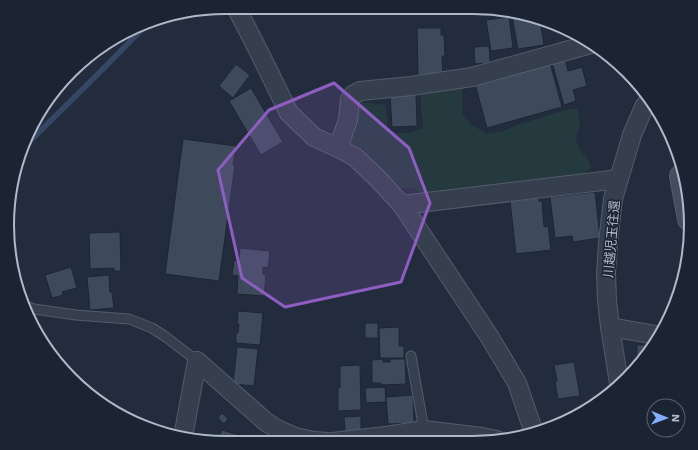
<svg xmlns="http://www.w3.org/2000/svg" width="698" height="450" font-family="'Work Sans','Noto Sans JP',sans-serif">
<rect width="100%" height="100%" fill="#222c3d"/>
<polygon fill="#243a3e" points="462,87 463,116 471,124 487,134 503,131 520,124 569,109 578,109 580,125 576,138 579,149 588,159 591,168 582,175 424,195 415,189 390,186 357,148 347,142 354,110 361,102 386,105 388,133 409,133 423,128 421,106 421,92"/>
<g fill="none" stroke-linecap="round" stroke-linejoin="round">
<polyline stroke="#354765" stroke-width="5.5" points="22,149 104,68 150,21"/>
</g>
<g fill="#3e4a5c" stroke="#1d2634">
<polygon points="521,15 540,21 544,45 518,49 512,16"/>
<polygon points="509,17 513,48 491,51 486,20"/>
<polygon points="543,22 555,25 544,27"/>
<polygon points="417,28 441,28 441,35 444,35 445,56 442,56 443,75 418,76"/>
<polygon points="489,46 490,63 475,64 474,47"/>
<polygon points="565,59 568,71 582,67 587,86 573,90 576,101 564,105 552,62"/>
<polygon points="550,63 562,107 487,128 475,84"/>
<polygon points="236,64 250,75 233,98 219,86"/>
<polygon points="251,88 283,142 261,155 229,101"/>
<polygon points="416,94 417,126 392,127 390,95"/>
<polygon points="183,139 236,146 233,165 235,165 219,281 165,274"/>
<polygon points="595,192 600,238 573,242 572,236 555,238 550,197"/>
<polygon points="539,198 539,201 542,201 544,227 548,226 551,250 516,254 510,201"/>
<polygon points="120,232 121,271 114,271 114,268 90,269 89,233"/>
<polygon points="240,248 270,251 268,268 263,267 263,274 266,275 264,296 237,294 238,276 232,275 234,260 239,261"/>
<polygon points="71,267 77,288 62,292 63,295 52,298 45,275"/>
<polygon points="109,275 110,292 112,292 114,308 90,310 87,277"/>
<polygon points="238,311 263,313 260,345 236,343 236,333 238,333 239,324 237,324"/>
<rect x="365" y="323" width="13" height="15"/>
<polygon points="399,327 399,346 404,346 404,358 380,358 379,328"/>
<polygon points="637,345 651,345 637,369"/>
<polygon points="237,347 258,349 254,386 233,384"/>
<polygon points="383,359 383,362 390,362 390,359 405,359 406,384 381,385 381,383 372,383 372,360"/>
<polygon points="574,362 580,396 558,399 555,381 557,381 554,365"/>
<polygon points="360,365 361,410 338,411 338,388 340,388 340,366"/>
<polygon points="385,387 386,402 366,403 365,388"/>
<polygon points="413,395 414,423 388,424 386,397"/>
<polygon points="587,407 574,417 573,408"/>
<polygon points="222,413 228,419 224,424 218,418"/>
<polygon points="361,416 361,431 345,432 344,417"/>
<polygon points="222,430 246,437 245,441 218,441"/>
</g>
<g fill="none" stroke-linecap="round" stroke-linejoin="round">
<g stroke="#545c6b" stroke-width="11">
<g id="service">
<polyline points="25,306 34,309 76,315 129,319 152,328 166,337 197,361"/>
<polyline points="411,356 424,430"/>
</g>
</g>
<g stroke="#545c6b" stroke-width="20">
<g id="minor">
<polyline points="236,7 261,56 289,113 314,137 338,148 355,157 378,179 402,205 489,336 517,383 533,430"/>
<polyline points="338,148 348,120 350,99 353,95 360,91 411,86 472,77 591,44"/>
<polyline points="402,205 619,179"/>
<polyline points="610,327 656,335"/>
<polyline points="197,361 266,422 279,430 295,437 314,441 327,442"/>
<polyline points="619,383 610,327 607,300 606,273 608,243 613,199 632,135 644,107 648,102"/>
<polyline points="183,437 197,361"/>
<polyline points="333,442 386,436 424,430 482,437 497,440"/>
</g>
</g>
<g stroke="#545c6b" stroke-width="24">
<polyline id="secondary" points="681,176 689,219"/>
</g>
<use href="#service" stroke="#363f4d" stroke-width="9"/>
<use href="#minor" stroke="#363f4d" stroke-width="18"/>
<use href="#secondary" stroke="#444d60" stroke-width="22"/>
</g>
<path fill="#8e5dc2" fill-opacity="0.2" stroke="#8e5dc2" stroke-width="3" stroke-linejoin="round" d="M334,83L409,148L430,203L401,282L285,307L242,278L218,170L269,110Z"/>
<g text-anchor="middle" stroke-width="3" stroke-linejoin="round" paint-order="stroke">
<g font-size="13" fill="#b1b9c8" stroke="#1b2432">
<text transform="translate(611 239) rotate(-85)" y="5">川越児玉往還</text>
</g>
</g>
<path d="M0 0H698V450H0ZM225 14H473A211 211 0 0 1 684 225V225A211 211 0 0 1 473 436H225A211 211 0 0 1 14 225V225A211 211 0 0 1 225 14Z" fill="#1b2432" fill-rule="evenodd"/>
<path fill="none" stroke="#b1b9c8" stroke-width="2" d="M225 14H473A211 211 0 0 1 684 225V225A211 211 0 0 1 473 436H225A211 211 0 0 1 14 225V225A211 211 0 0 1 225 14Z"/>
<g transform="translate(666 418) rotate(91)"><circle r="19" fill="#1b2432" stroke="#57606e"/>
<path d="M0-3L7 15L0 10L-7 15Z" fill="#83aefc"/>
<text y="-6" font-size="11" font-weight="bold" text-anchor="middle" fill="#b1b9c8">N</text>
</g>
</svg>
